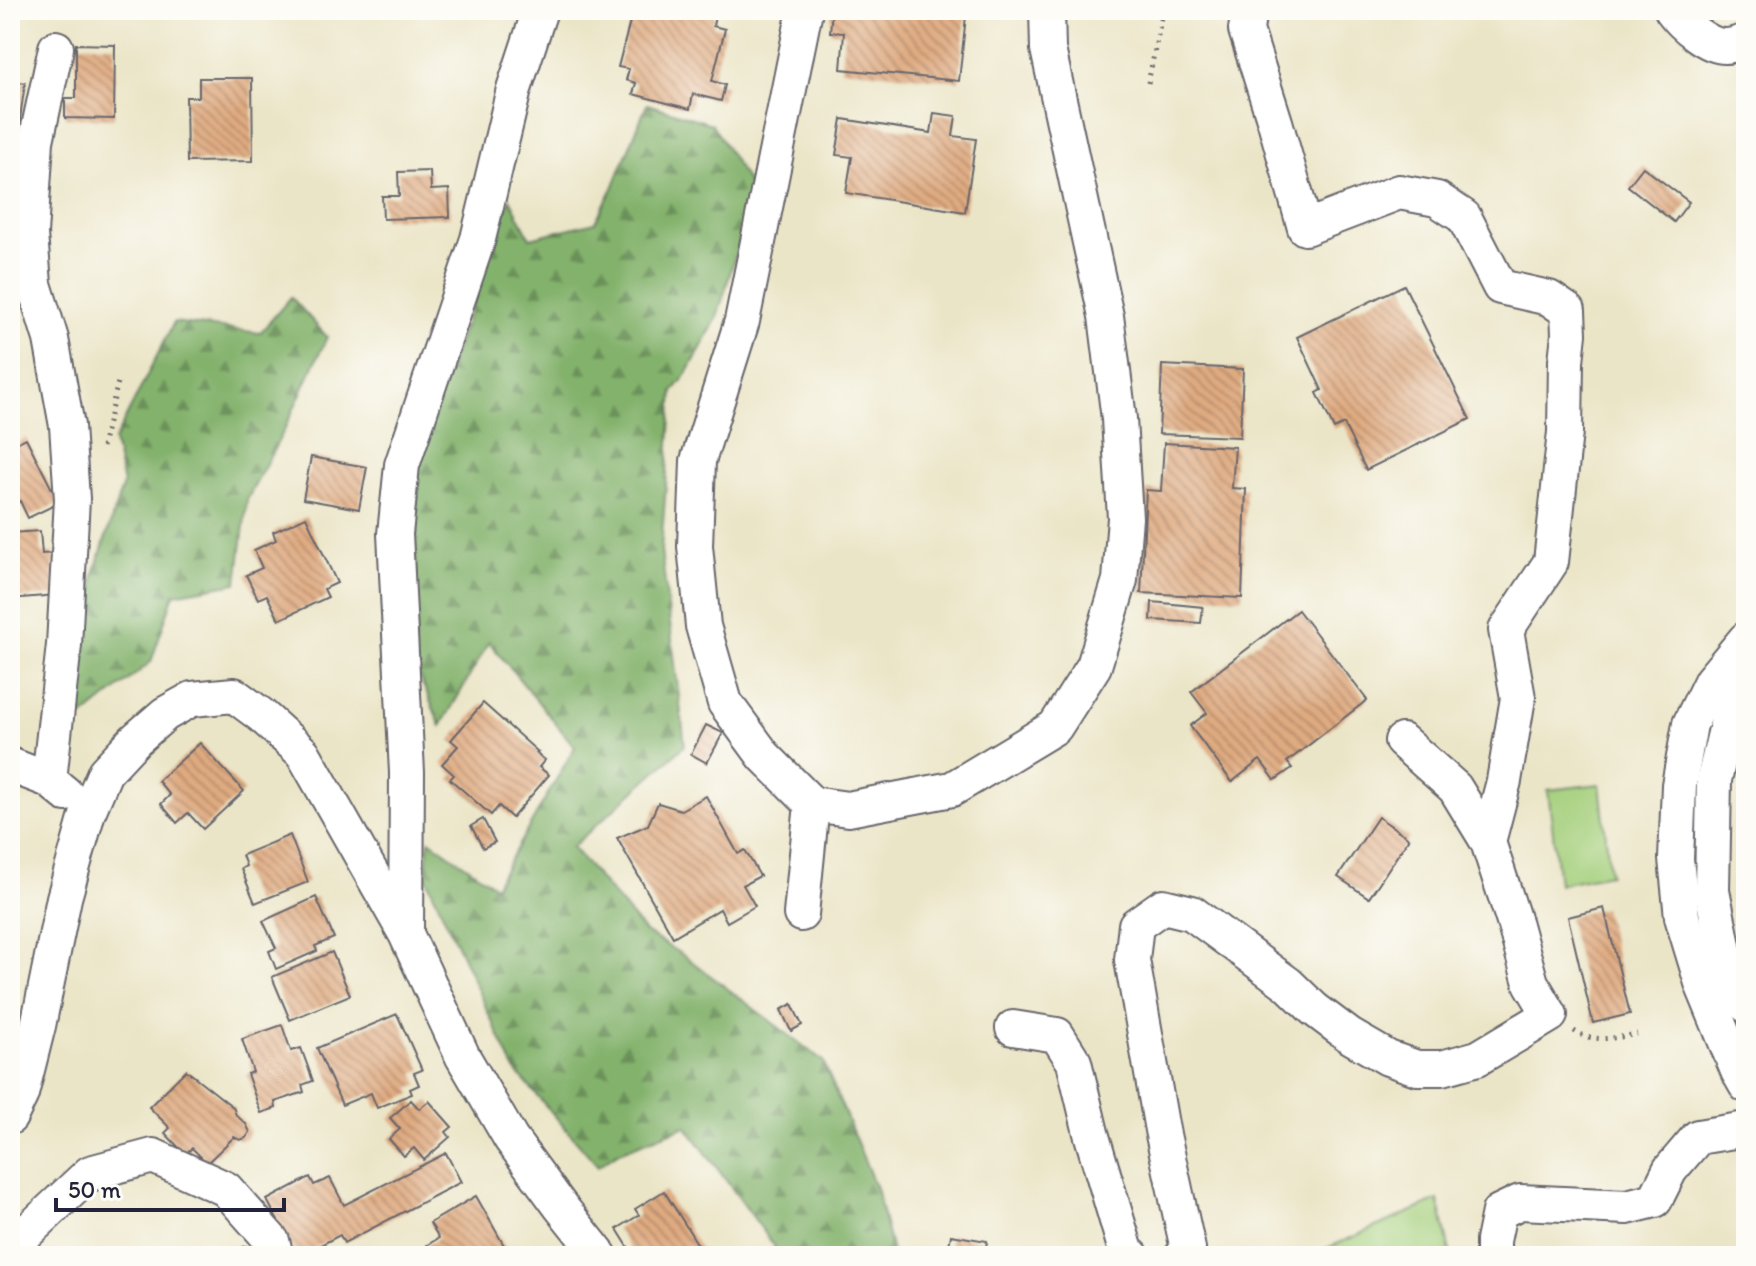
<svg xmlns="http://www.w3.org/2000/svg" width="1756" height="1266" font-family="Itim,sans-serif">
<defs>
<pattern id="forest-firs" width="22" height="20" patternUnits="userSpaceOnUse" patternTransform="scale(2)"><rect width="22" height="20" fill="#83b26c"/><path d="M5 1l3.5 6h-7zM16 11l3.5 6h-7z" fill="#6b905a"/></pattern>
<pattern id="building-back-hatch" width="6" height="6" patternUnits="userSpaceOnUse" patternTransform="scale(2)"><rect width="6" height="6" fill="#dfaa80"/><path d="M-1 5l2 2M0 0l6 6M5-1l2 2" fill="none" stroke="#b48a6a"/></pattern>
</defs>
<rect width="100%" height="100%" fill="#fdfcf7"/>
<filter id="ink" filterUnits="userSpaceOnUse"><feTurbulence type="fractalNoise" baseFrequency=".0125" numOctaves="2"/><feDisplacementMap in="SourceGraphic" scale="16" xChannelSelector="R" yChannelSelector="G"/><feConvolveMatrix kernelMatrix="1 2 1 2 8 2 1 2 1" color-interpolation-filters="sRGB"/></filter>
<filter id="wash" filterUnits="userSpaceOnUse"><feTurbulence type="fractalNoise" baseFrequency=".006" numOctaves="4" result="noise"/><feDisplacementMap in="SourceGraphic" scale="32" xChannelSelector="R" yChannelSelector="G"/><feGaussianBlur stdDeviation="1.8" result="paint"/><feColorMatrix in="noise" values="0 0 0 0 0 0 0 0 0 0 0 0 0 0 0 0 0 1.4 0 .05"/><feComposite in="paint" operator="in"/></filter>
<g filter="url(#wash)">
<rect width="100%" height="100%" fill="#ebe5c7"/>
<g fill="#a4cf7c" stroke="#63785c" stroke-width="2">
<polygon points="1600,784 1610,874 1559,884 1548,790"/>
<polygon points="1438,1200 1451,1256 1309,1256"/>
</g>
<g fill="url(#forest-firs)" stroke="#526a54" stroke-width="2">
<polygon points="647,104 712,124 754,193 717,318 687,374 673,392 661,550 685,745 572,847 645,932 686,957 823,1061 876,1188 893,1256 768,1256 775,1247 686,1126 619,1152 598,1166 514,1069 425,875 429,840 495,886 575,747 489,642 441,726 414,664 418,453 510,199 530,238 595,222 613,188"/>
<polygon points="291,297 327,337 283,432 247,500 237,583 174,594 151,662 83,717 74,679 95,571 123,484 114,441 174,322 260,333"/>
</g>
<g id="blocks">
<g fill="url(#building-back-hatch)">
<polygon points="10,10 17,10 16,25 10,24"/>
<polygon points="633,10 647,14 648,10 692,10 715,16 713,26 725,29 712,81 725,85 721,101 693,94 690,109 633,94 636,83 626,80 629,69 618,67"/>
<polygon points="832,10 905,10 966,16 959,81 841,69 844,33 830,32"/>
<polygon points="76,44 115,45 114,119 65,118 65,98 76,98"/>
<polygon points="199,78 252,78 253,161 187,162 186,97 199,97"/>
<polygon points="10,81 25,83 12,175 10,175"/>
<polygon points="934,113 956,116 953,136 976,139 965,212 846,193 852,157 836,155 842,119 931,133"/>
<polygon points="1643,167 1689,202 1674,222 1628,186"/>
<polygon points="430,171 431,190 449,189 450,217 383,219 382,196 399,196 398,172"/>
<polygon points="1404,285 1470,419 1366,470 1344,424 1334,429 1317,393 1322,390 1297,337"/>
<polygon points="1162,365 1243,369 1240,437 1159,434"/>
<polygon points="26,438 59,503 28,518 20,501 17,503 10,489 10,446"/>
<polygon points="1164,443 1235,447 1232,488 1246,489 1242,598 1141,593 1146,490 1161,491"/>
<polygon points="311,457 367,467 359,509 303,499"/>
<polygon points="306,517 337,583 324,589 328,597 279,620 267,595 258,599 246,575 262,568 254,550 276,540 273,532"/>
<polygon points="40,531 42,554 53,553 56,595 10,599 10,533"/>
<polygon points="1152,602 1203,607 1201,623 1151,620"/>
<polygon points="1298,610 1367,700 1287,762 1292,768 1275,780 1260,760 1232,782 1190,726 1207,713 1191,692"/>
<polygon points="483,703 538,752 536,753 545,760 539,767 549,775 512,818 499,806 491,815 450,779 454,775 442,764 458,746 451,740"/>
<polygon points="706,725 723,733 707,763 691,754"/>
<polygon points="200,743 244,791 203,829 188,813 177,823 161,804 170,795 158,781"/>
<polygon points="706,796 738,854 745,850 760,876 743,885 755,906 727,922 720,909 673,937 617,838 648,825 658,803 681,810"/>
<polygon points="1378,817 1409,838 1369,898 1338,877"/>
<polygon points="483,819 495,842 483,848 471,826"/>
<polygon points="290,835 308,882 255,903 241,869 246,866 242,855"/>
<polygon points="316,897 334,938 315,946 317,951 276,969 269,951 276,948 263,921"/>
<polygon points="1604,908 1630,1014 1593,1023 1568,917"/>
<polygon points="332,952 350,995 290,1020 272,977"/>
<polygon points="792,1004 802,1025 791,1031 781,1010"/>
<polygon points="397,1014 422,1070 414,1073 419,1085 410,1089 412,1094 377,1108 371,1093 342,1105 317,1048"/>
<polygon points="282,1025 291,1051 301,1048 313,1081 302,1085 304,1092 275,1102 276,1108 261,1113 247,1074 253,1072 242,1039"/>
<polygon points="186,1070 233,1107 236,1115 246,1124 250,1132 246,1138 240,1140 234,1137 207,1163 192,1148 185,1154 165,1133 170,1128 149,1107"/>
<polygon points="411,1100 419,1109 429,1101 452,1127 446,1132 450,1137 424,1160 414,1148 404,1156 389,1139 400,1129 390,1118"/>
<polygon points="446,1153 461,1182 344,1243 340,1235 299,1256 296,1256 267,1200 310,1177 314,1185 330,1178 344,1205"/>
<polygon points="664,1191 705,1256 634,1256 617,1229 639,1215 635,1209"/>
<polygon points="476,1196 510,1256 434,1256 427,1245 439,1238 430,1223"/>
<polygon points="951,1235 987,1241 985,1256 947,1256"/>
<polygon points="208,1246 212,1256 181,1256"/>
<polygon points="246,1246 250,1256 220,1256"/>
</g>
</g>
</g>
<g filter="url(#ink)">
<use href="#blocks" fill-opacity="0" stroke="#68666c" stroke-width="2"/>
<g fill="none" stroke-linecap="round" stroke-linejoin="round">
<g stroke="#68666c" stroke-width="38">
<g id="minor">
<polyline points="805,10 742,321 698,461 695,546 703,626 725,703 764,756 812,804 848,809 952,789 1055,727 1094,666 1120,580 1125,518 1119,419 1106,316 1048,49 1047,10"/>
<polyline points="1249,10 1246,30 1275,122 1305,228 1399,192 1437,199 1464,217 1500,287 1549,298 1568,311 1569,334 1566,361 1565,432 1551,562 1506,630 1518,698 1504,781 1488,842"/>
<path d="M1672,10C1682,24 1708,47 1726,46C1732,46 1740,43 1746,41"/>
<polyline points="1746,639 1711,681 1690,724 1679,785 1676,859 1682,917 1703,986 1738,1071 1746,1085"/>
<polyline points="1746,644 1714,780 1712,890 1724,951 1746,1005"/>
<polyline points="10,765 49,780 66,794"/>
<polyline points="49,780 64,645 72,499 67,426 51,339 34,284 30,234 36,141 56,48"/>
<polyline points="801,914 812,804"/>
<polyline points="406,932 407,773 395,534 402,465 478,239 514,89 540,10"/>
<polyline points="1013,1028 1057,1035 1074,1062 1091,1133 1126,1251 1132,1256"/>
<polyline points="10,1117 21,1094 38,1026 64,898 88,812 105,772 135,740 165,714 192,699 234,695 261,715 303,753 406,934 463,1057 511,1139 561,1207 600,1256"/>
<polyline points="10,1248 90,1173 153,1156 226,1189 272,1241 276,1256"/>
<polyline points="1182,1256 1188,1249 1162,1130 1132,960 1136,925 1163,906 1192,913 1288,984 1314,1009 1350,1036 1388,1058 1417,1068 1442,1068 1478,1058 1550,1015 1531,983 1515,925 1488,842 1455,788 1402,741"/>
<polyline points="1493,1256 1493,1241 1499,1212 1520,1202 1627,1207 1655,1200 1670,1170 1698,1137 1740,1130 1746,1134"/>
</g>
</g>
<g stroke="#68666c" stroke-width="5" stroke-dasharray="2 6" stroke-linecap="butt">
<polyline points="1148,83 1163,10"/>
<polyline points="102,447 119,378"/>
<path d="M1574,1031C1593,1043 1616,1038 1637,1034"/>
</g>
<use href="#minor" stroke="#fff" stroke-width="34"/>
</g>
</g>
<rect width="1756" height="1266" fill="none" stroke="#fdfcf7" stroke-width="40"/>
<path d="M56 1198v12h228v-12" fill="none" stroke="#22223b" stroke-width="4"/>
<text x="68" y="1198" font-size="24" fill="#22223b" stroke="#fdfcf7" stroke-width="6" paint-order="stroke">50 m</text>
</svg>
